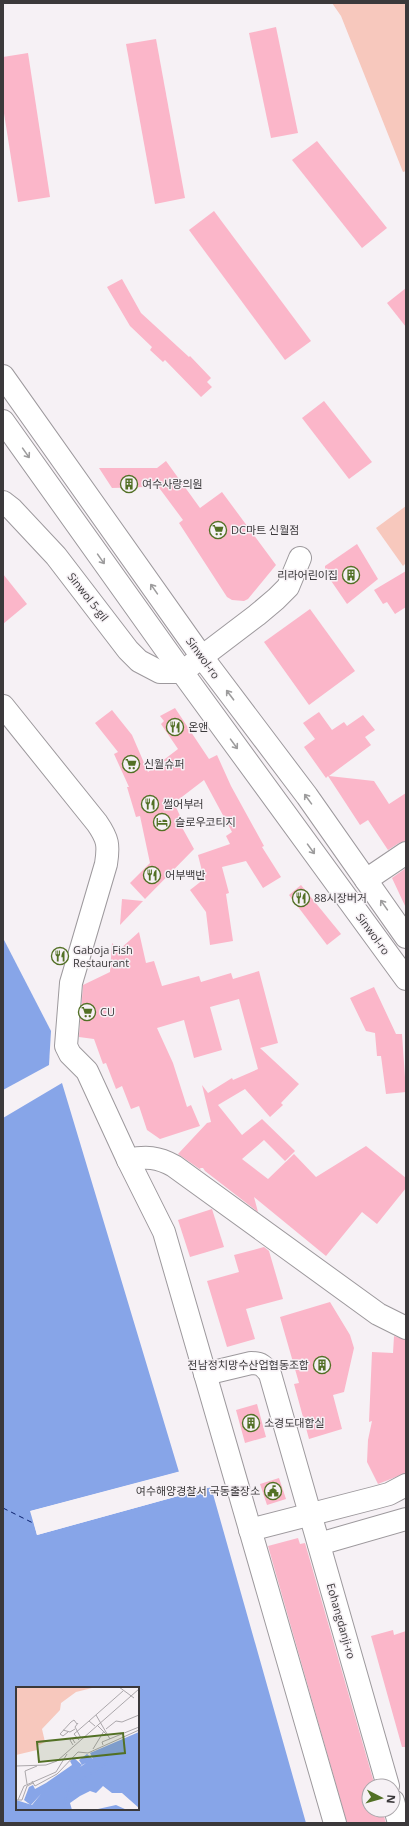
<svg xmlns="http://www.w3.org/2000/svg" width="409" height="1826" font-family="'Open Sans','Noto Sans KR',sans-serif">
<rect width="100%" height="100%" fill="#f6f1f5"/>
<g fill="#f7c8bd">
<polygon points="332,3 406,3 406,171 403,172 341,16"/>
<polygon points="406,506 406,563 403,566 376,528"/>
</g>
<g fill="#87a5e8" fill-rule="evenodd">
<polygon points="3,938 51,1031 49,1065 3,1090"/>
<path d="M62,1083L179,1472L31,1511L37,1535L211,1487L306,1823H3V1118ZM17,1688H138V1809H17Z"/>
</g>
<polygon fill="#f6f1f5" points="181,1471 179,1474 33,1513 39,1532 210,1485 211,1487 37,1535 30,1511"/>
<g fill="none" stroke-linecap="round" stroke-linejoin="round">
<polyline stroke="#0b216d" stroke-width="1" stroke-dasharray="5 4" stroke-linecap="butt" points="3,1508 35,1524"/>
</g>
<g fill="#fbb6c9">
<polygon points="276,27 298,133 271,138 249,33"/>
<polygon points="156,39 185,198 155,204 126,44"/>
<polygon points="28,53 50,197 18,202 3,107 3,57"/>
<polygon points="317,141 387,228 362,248 292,160"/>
<polygon points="214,211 311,341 285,360 189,230"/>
<polygon points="122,279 141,313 189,357 190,356 211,378 207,382 212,387 201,397 165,360 163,362 150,350 152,347 130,326 107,287"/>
<polygon points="406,288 406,327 387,303"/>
<polygon points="324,401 372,462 349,479 302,418"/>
<polygon points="166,461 200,508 222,492 276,565 248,599 244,601 232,600 227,597 179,523 183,520 154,481 145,487 112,488 99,468 157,468"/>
<polygon points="357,544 378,579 347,604 325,572 325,566"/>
<polygon points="406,571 406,607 395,614 387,602 383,604 374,590"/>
<polygon points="3,574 27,604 3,624"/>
<polygon points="310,609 355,671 309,705 264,642"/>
<polygon points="175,708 209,759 217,755 231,786 264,846 262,847 281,877 263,888 246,861 222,867 229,893 226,894 233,941 210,945 206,912 190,890 204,879 198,855 230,844 226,836 232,832 204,780 174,803 182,820 179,822 194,849 145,899 130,883 150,863 140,816 136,817 127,787 129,787 114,754 118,752 95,723 112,710 132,735 148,772 178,749 161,724 164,721 160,716"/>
<polygon points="319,712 332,730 344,722 347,726 363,715 375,730 365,737 371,745 329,776 374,781 389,804 406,793 406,841 399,843 388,850 368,820 360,825 328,776 326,778 304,747 315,739 303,723"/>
<polygon points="406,868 406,908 392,878"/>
<polygon points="301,885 341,934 327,945 289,895"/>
<polygon points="122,899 143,901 120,925"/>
<polygon points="139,932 146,963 154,961 162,986 199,976 201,982 231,973 233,979 259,971 278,1043 260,1048 299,1084 281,1103 283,1105 270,1117 245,1089 218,1105 242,1135 262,1119 295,1151 285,1161 264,1140 242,1159 268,1179 294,1154 316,1177 366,1146 406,1178 406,1188 377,1224 362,1212 326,1256 254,1197 258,1212 205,1171 203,1168 200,1168 201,1170 178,1154 207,1123 211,1122 202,1085 208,1093 232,1078 233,1080 258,1069 239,999 210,1007 222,1050 194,1058 184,1020 157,1028 173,1063 187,1107 191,1105 200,1126 160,1139 147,1130 139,1106 131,1109 122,1086 116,1089 106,1063 103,1064 94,1039 79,1037 83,985 110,972 112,943 119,950"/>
<polygon points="374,987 396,1034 402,1034 406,1092 386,1094 381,1056 377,1056 375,1033 366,1031 350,998"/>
<polygon points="212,1209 224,1247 190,1257 178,1220"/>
<polygon points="264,1247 269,1251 283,1299 246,1309 255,1339 227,1347 207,1281 239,1272 234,1255"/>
<polygon points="330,1302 350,1335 354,1348 344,1392 333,1395 342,1429 309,1439 294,1384 299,1383 280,1317"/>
<polygon points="394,1336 406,1340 406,1473 378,1484 367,1462 368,1440 372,1421 369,1422 372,1352 393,1353"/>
<polygon points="257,1404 266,1437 245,1443 236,1410"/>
<polygon points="279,1478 286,1499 267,1505 260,1484"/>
<polygon points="298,1538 300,1544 305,1543 375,1786 369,1786 369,1810 382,1810 386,1823 347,1823 268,1546"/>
<polygon points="393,1630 394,1635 406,1631 406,1747 402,1747 371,1636"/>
</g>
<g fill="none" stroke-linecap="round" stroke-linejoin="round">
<g stroke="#9d999d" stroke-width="24">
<g id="minor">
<polyline points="3,376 202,657 307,796 406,937"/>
<polyline points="3,421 182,672 406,979"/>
<polyline points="3,502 12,509 56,556 128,650 139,661 160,672 182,672 257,615 276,599 288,587 300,558"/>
<path d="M3,706L97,823C108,839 109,845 106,864L71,983L66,1046L70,1054L87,1071L128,1160L164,1232L335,1823"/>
<polyline points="366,880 406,853"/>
<path d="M128,1160C146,1156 158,1157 174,1166L378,1314L406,1328"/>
<path d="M205,1374L251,1363C261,1363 264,1366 270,1374L388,1786"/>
<polyline points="250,1530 374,1498 389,1494 406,1485"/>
<polyline points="319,1544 406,1519"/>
<polyline points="393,1801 399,1823"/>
</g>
</g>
<use href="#minor" stroke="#fff" stroke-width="22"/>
</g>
<defs><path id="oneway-shaft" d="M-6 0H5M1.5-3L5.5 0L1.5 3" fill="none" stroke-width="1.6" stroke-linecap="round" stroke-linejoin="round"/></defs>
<g stroke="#9d9c9d">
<use href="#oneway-shaft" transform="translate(26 453) rotate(55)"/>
<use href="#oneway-shaft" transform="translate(101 559) rotate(55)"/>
<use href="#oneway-shaft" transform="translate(154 589) rotate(-125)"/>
<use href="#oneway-shaft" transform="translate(230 695) rotate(-127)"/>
<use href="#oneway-shaft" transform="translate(234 744) rotate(54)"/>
<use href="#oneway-shaft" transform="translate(308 799) rotate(-126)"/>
<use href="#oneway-shaft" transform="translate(311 849) rotate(54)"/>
<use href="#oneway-shaft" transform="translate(384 905) rotate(-125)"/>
</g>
<defs>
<g id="building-ring" transform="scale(0.9)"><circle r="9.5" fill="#f6f1f5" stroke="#527025" stroke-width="1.5"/><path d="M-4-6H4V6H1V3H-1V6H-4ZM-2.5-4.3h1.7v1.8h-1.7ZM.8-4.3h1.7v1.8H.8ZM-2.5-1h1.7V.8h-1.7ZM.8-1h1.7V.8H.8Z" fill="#527025"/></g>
<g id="supermarket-ring" transform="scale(0.9)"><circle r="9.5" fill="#f6f1f5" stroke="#527025" stroke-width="1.5"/><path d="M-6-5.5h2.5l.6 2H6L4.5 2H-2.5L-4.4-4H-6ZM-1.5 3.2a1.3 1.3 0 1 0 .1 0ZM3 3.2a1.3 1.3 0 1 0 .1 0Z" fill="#527025"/></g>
<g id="restaurant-ring" transform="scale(0.9)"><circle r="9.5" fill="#f6f1f5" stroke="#527025" stroke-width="1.5"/><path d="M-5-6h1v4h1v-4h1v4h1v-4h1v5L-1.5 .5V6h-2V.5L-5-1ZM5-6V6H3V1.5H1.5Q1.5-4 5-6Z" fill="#527025"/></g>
<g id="hotel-ring" transform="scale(0.9)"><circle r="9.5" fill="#f6f1f5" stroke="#527025" stroke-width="1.5"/><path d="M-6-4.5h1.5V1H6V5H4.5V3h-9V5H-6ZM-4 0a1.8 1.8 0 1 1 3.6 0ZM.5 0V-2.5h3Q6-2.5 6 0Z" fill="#527025"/></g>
<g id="civic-ring" transform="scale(0.9)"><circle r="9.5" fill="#f6f1f5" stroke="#527025" stroke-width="1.5"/><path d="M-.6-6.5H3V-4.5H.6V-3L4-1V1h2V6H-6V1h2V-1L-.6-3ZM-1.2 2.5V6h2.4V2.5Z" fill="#527025"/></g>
</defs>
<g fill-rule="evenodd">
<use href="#building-ring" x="129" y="484"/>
<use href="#supermarket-ring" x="218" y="530"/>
<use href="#building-ring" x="351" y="575"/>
<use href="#restaurant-ring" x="175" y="727"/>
<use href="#supermarket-ring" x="131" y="764"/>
<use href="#restaurant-ring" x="150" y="804"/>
<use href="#hotel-ring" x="162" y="822"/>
<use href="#restaurant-ring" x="152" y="875"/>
<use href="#restaurant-ring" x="301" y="898"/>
<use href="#restaurant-ring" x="60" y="956"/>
<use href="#supermarket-ring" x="87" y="1012"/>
<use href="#building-ring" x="322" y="1365"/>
<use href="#building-ring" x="251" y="1423"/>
<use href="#civic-ring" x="273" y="1491"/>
</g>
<g text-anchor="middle" stroke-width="3" stroke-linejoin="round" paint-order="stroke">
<g font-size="11" fill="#3b393b" stroke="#f6f1f5" text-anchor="start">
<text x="142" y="488">여수사랑의원</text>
<text x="231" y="534">DC마트 신월점</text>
<text x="338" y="579" text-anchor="end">리라어린이집</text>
<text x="188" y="731">온앤</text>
<text x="144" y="768">신월슈퍼</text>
<text x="163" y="808">썰어부러</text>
<text x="175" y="826">슬로우코티지</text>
<text x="165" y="879">어부백반</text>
<text x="314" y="902">88시장버거</text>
<text x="73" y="954">Gaboja Fish<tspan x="73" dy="13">Restaurant</tspan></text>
<text x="100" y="1016">CU</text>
<text x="309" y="1369" text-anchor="end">전남정치망수산업협동조합</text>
<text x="264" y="1427">소경도대합실</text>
<text x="260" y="1495" text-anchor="end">여수해양경찰서 국동출장소</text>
</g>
<g font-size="11" fill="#3b393b" stroke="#f6f1f5">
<text transform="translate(88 597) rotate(52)" y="4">Sinwol 5-gil</text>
<text transform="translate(203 658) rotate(54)" y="4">Sinwol-ro</text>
<text transform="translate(373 934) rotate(54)" y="4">Sinwol-ro</text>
<text transform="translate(341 1621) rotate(74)" y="4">Eohangdanji-ro</text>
</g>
</g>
<g transform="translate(16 1687)">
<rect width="123" height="123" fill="#f6f1f5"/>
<path d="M0,0H74L76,1L60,5L45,16L44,23L26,42L29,55L21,59V63L0,68Z" fill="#f7c8bd"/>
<path d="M123,45V121L106,106H96L87,99L80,106L74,104L64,109L54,116L56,123H0V113L16,118L25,107L15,118L12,116L8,113L13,100L17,98L19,102L30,96L56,78L54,74L58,71L66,78L64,80L70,76L66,78L63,73L71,67L77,72L74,66ZM100,118L111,123H80L82,122Z" fill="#87a5e8"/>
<path fill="none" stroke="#87a5e8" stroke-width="2" d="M47,123L52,101L90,77L94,66"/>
<path fill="none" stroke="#aba7ab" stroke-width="1" d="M103,0L118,11M80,28L94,52M62,36L59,40L65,51M81,38L92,49M79,39L73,34L107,4M90,42L100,34L106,35L123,28M47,43L54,45L59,42M52,45L47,49L44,47L55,35L58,33L61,37M63,53L58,47L73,34M57,58L54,53L56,51L59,56M87,58L86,55L123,40M77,62L88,44M0,79L30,78L41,74L123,2M16,94L19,99L41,87L62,65L72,66L123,43M11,97L9,84L21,79M0,113H6L11,99L17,96M2,113L8,99L40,85L51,67"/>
<path fill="#527025" fill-opacity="0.15" stroke="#527025" stroke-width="2" d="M107,46L109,66L23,75L21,55Z"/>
<rect width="123" height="123" fill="none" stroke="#3b393b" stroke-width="2"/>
</g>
<rect width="409" height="1826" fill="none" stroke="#3b393b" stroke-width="8"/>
<g transform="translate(381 1798) rotate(96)"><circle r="19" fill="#f6f1f5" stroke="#aba7ab"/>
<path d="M0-3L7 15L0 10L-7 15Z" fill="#527025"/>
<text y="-6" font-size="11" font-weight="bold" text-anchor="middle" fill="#3b393b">N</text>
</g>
</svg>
